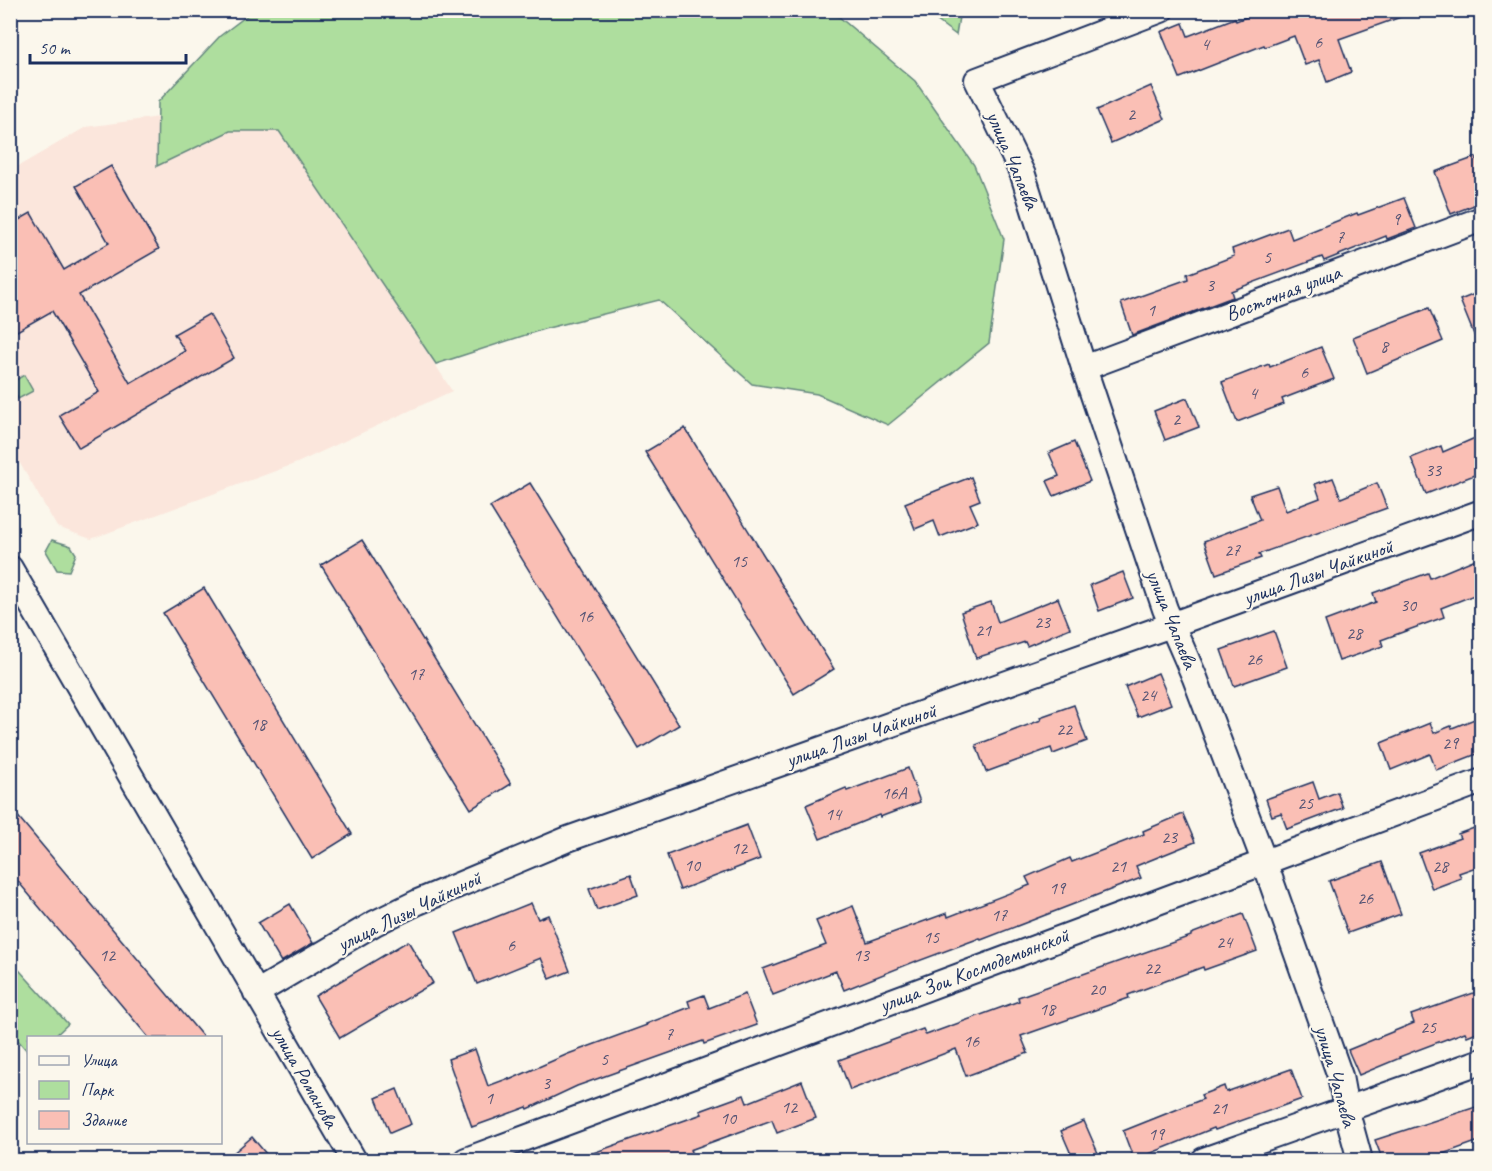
<svg xmlns="http://www.w3.org/2000/svg" width="1492" height="1171" font-family="Caveat,sans-serif">
<rect width="100%" height="100%" fill="#fbf7ec"/>
<filter id="ink" filterUnits="userSpaceOnUse"><feTurbulence type="fractalNoise" baseFrequency=".0167" numOctaves="2"/><feDisplacementMap in="SourceGraphic" scale="12" xChannelSelector="R" yChannelSelector="G"/><feConvolveMatrix kernelMatrix="1 2 1 2 8 2 1 2 1" color-interpolation-filters="sRGB"/></filter>
<g filter="url(#ink)">
<polygon fill="#fbe6dc" points="269,102 452,391 297,463 91,539 57,527 11,448 10,171 86,127"/>
<g fill="#aede9e" stroke="#64867e" stroke-width="1.5">
<polygon points="253,11 832,11 915,81 974,165 1004,239 989,343 888,425 817,394 752,384 659,300 544,329 436,364 279,131 230,131 157,166 158,102 220,36"/>
<polygon points="924,11 960,11 956,35"/>
<polygon points="24,375 33,391 18,399 11,383"/>
<polygon points="52,540 71,546 76,554 69,571 57,570 46,551"/>
<polygon points="11,961 68,1024 54,1037 28,1038 28,1052 11,1032"/>
</g>
<g fill="#fabfb5" stroke="#1b2f5e" stroke-width="1.5">
<polygon points="1264,10 1412,10 1412,13 1339,39 1351,72 1327,82 1319,60 1305,65 1294,36 1265,47 1264,45 1180,78 1161,32 1183,23 1188,36 1235,18 1236,21"/>
<polygon points="1151,86 1165,119 1111,143 1097,110"/>
<polygon points="1476,157 1482,172 1482,202 1451,214 1435,172"/>
<polygon points="111,166 159,249 79,295 130,383 185,351 174,334 209,314 234,358 79,448 59,415 99,392 52,311 10,335 10,225 31,213 64,270 109,243 76,186"/>
<polygon points="1404,198 1416,228 1387,239 1386,236 1324,261 1322,257 1231,291 1233,297 1132,335 1121,303 1188,279 1187,274 1234,256 1232,249 1288,228 1292,239 1357,213 1358,215"/>
<polygon points="1482,291 1482,352 1481,352 1460,300"/>
<polygon points="1429,308 1443,341 1367,373 1353,337"/>
<polygon points="1321,347 1334,379 1282,399 1284,404 1237,422 1222,382 1269,364 1270,367"/>
<polygon points="1187,398 1199,427 1165,440 1154,411"/>
<polygon points="685,428 834,669 794,694 645,452"/>
<polygon points="1482,435 1482,472 1426,494 1411,458 1441,446 1443,452"/>
<polygon points="1074,442 1090,481 1054,496 1047,481 1059,476 1049,453"/>
<polygon points="971,477 980,500 970,504 978,522 940,537 934,521 915,529 905,503"/>
<polygon points="1333,478 1341,498 1377,483 1387,508 1259,554 1261,558 1216,574 1204,541 1260,520 1250,495 1277,486 1286,511 1320,498 1315,484"/>
<polygon points="530,483 679,725 639,749 490,507"/>
<polygon points="362,540 511,784 471,809 321,565"/>
<polygon points="1478,558 1482,567 1482,592 1441,608 1444,617 1381,640 1383,646 1339,661 1325,621 1376,602 1373,593 1428,573 1430,578"/>
<polygon points="1123,572 1133,598 1099,611 1090,585"/>
<polygon points="204,588 352,834 312,859 163,613"/>
<polygon points="1058,598 1070,628 1027,646 1025,642 976,658 961,612 991,602 998,622"/>
<polygon points="1274,631 1287,667 1234,686 1221,650"/>
<polygon points="1158,673 1171,704 1138,717 1125,687"/>
<polygon points="1074,705 1087,741 1053,754 1051,748 986,772 976,745 1041,720 1040,717"/>
<polygon points="1482,716 1482,752 1436,770 1430,754 1391,770 1381,743 1430,723 1434,733 1451,726 1452,728"/>
<polygon points="908,768 920,802 880,817 879,815 820,839 806,805 846,788 847,791"/>
<polygon points="1313,782 1319,799 1337,792 1343,808 1287,829 1281,813 1272,816 1266,799"/>
<polygon points="10,807 204,1038 149,1038 10,872"/>
<polygon points="1183,814 1195,842 1136,866 1141,878 981,940 980,938 916,962 916,961 844,990 836,971 773,995 763,969 826,945 816,921 853,906 867,942 947,913 948,917 1030,885 1026,877 1070,858 1072,862 1144,834 1143,831"/>
<polygon points="747,825 760,859 680,890 667,855"/>
<polygon points="1482,825 1482,865 1459,873 1461,878 1432,889 1419,853 1460,838 1458,834"/>
<polygon points="1382,862 1401,914 1348,933 1329,881"/>
<polygon points="631,874 638,895 597,910 589,889"/>
<polygon points="531,903 538,919 548,915 570,971 550,979 541,958 477,984 456,933"/>
<polygon points="290,904 313,943 281,962 258,923"/>
<polygon points="1243,914 1257,951 1204,970 1203,967 1128,995 1129,998 1021,1036 1028,1053 966,1076 956,1049 850,1090 839,1060 923,1029 926,1035 1019,1001 1018,997 1191,936 1191,934"/>
<polygon points="408,941 433,983 340,1038 315,996"/>
<polygon points="1482,990 1482,1030 1467,1036 1465,1032 1399,1057 1400,1058 1359,1075 1348,1050 1414,1023 1411,1015"/>
<polygon points="745,994 757,1025 704,1044 703,1041 577,1086 528,1109 527,1107 472,1127 448,1059 475,1049 488,1086 509,1078 509,1080 568,1054 647,1025 646,1024 690,1007 688,1001 704,995 709,1008"/>
<polygon points="1291,1069 1302,1099 1215,1130 1214,1128 1134,1160 1123,1131 1203,1099 1201,1095 1224,1086 1226,1092"/>
<polygon points="802,1081 816,1118 777,1133 772,1120 690,1150 693,1156 680,1161 579,1161 579,1158 702,1114 700,1111 744,1095 747,1103"/>
<polygon points="397,1089 411,1124 390,1133 376,1098"/>
<polygon points="1482,1105 1482,1140 1423,1161 1383,1161 1375,1140"/>
<polygon points="1084,1121 1098,1153 1080,1161 1074,1161 1061,1131"/>
<polygon points="252,1137 272,1161 224,1161"/>
</g>
<g fill="none" stroke-linecap="round" stroke-linejoin="round">
<g stroke="#1b2f5e" stroke-width="28">
<g id="minor">
<polyline points="1161,10 977,80 1023,175 1084,368 1165,609 1195,678 1264,861 1340,1076 1346,1109 1360,1160"/>
<polyline points="1084,368 1482,219"/>
<polyline points="10,568 354,1160"/>
<polyline points="256,993 375,923 418,902 568,839 1171,625 1482,512"/>
<polyline points="466,1160 1482,781"/>
<polyline points="1204,1160 1482,1061"/>
</g>
</g>
<use href="#minor" stroke="#fbf7ec" stroke-width="24"/>
</g>
</g>
<g text-anchor="middle" stroke-width="4.5" stroke-linejoin="round" paint-order="stroke">
<g font-size="18" fill="#535374">
<text x="1318" y="48">6</text>
<text x="1205" y="50">4</text>
<text x="1131" y="120">2</text>
<text x="1396" y="225">9</text>
<text x="1340" y="243">7</text>
<text x="1267" y="263">5</text>
<text x="1210" y="291">3</text>
<text x="1151" y="316">1</text>
<text x="1384" y="352">8</text>
<text x="1304" y="378">6</text>
<text x="1253" y="399">4</text>
<text x="1176" y="425">2</text>
<text x="1433" y="476">33</text>
<text x="1232" y="556">27</text>
<text x="739" y="567">15</text>
<text x="1408" y="611">30</text>
<text x="585" y="622">16</text>
<text x="1042" y="628">23</text>
<text x="983" y="636">21</text>
<text x="1354" y="639">28</text>
<text x="1254" y="665">26</text>
<text x="416" y="680">17</text>
<text x="1148" y="701">24</text>
<text x="258" y="730">18</text>
<text x="1064" y="735">22</text>
<text x="1450" y="749">29</text>
<text x="894" y="799">16А</text>
<text x="1305" y="809">25</text>
<text x="833" y="820">14</text>
<text x="1169" y="843">23</text>
<text x="739" y="854">12</text>
<text x="692" y="871">10</text>
<text x="1118" y="872">21</text>
<text x="1440" y="872">28</text>
<text x="1057" y="894">19</text>
<text x="1365" y="904">26</text>
<text x="999" y="921">17</text>
<text x="931" y="943">15</text>
<text x="1224" y="948">24</text>
<text x="511" y="951">6</text>
<text x="107" y="961">12</text>
<text x="861" y="961">13</text>
<text x="1152" y="974">22</text>
<text x="1097" y="995">20</text>
<text x="1047" y="1015">18</text>
<text x="1428" y="1033">25</text>
<text x="669" y="1040">7</text>
<text x="971" y="1047">16</text>
<text x="604" y="1065">5</text>
<text x="546" y="1089">3</text>
<text x="489" y="1104">1</text>
<text x="789" y="1113">12</text>
<text x="1219" y="1114">21</text>
<text x="728" y="1124">10</text>
<text x="1156" y="1140">19</text>
</g>
<g font-size="21" fill="#1b2f5e" stroke="#fbf7ec">
<text transform="translate(1013 160) rotate(67)" y="7">улица Чапаева</text>
<text transform="translate(1283 293) rotate(-21)" y="7">Восточная улица</text>
<text transform="translate(1318 572) rotate(-20)" y="7">улица Лизы Чайкиной</text>
<text transform="translate(1172 619) rotate(68)" y="7">улица Чапаева</text>
<text transform="translate(861 735) rotate(-19)" y="7">улица Лизы Чайкиной</text>
<text transform="translate(409 911) rotate(-26)" y="7">улица Лизы Чайкиной</text>
<text transform="translate(974 970) rotate(-21)" y="7">улица Зои Космодемьянской</text>
<text transform="translate(1336 1076) rotate(74)" y="7">улица Чапаева</text>
<text transform="translate(305 1077) rotate(60)" y="7">улица Романова</text>
</g>
</g>
<rect width="1492" height="1171" fill="none" stroke="#fbf7ec" stroke-width="36"/>
<rect x="18" y="18" width="1456" height="1135" fill="none" stroke="#1b2f5e" stroke-width="2" filter="url(#ink)"/>
<rect x="27" y="1036" width="195" height="108" fill="#fbf7ec" stroke="#a1a7b3" stroke-width="1.5"/>
<rect x="39" y="1056" width="30" height="9" fill="#fbf7ec" stroke="#a1a7b3" stroke-width="1.5"/>
<text x="81" y="1066" font-size="18" fill="#1b2f5e">Улица</text>
<rect x="39" y="1081" width="30" height="18" fill="#aede9e" stroke="#a1a7b3" stroke-width="1.5"/>
<text x="81" y="1096" font-size="18" fill="#1b2f5e">Парк</text>
<rect x="39" y="1111" width="30" height="18" fill="#fabfb5" stroke="#a1a7b3" stroke-width="1.5"/>
<text x="81" y="1126" font-size="18" fill="#1b2f5e">Здание</text>
<path d="M30 54v9h156v-9" fill="none" stroke="#1b2f5e" stroke-width="3"/>
<text x="39" y="54" font-size="18" fill="#1b2f5e" stroke="#fbf7ec" stroke-width="4.5" paint-order="stroke">50 m</text>
</svg>
